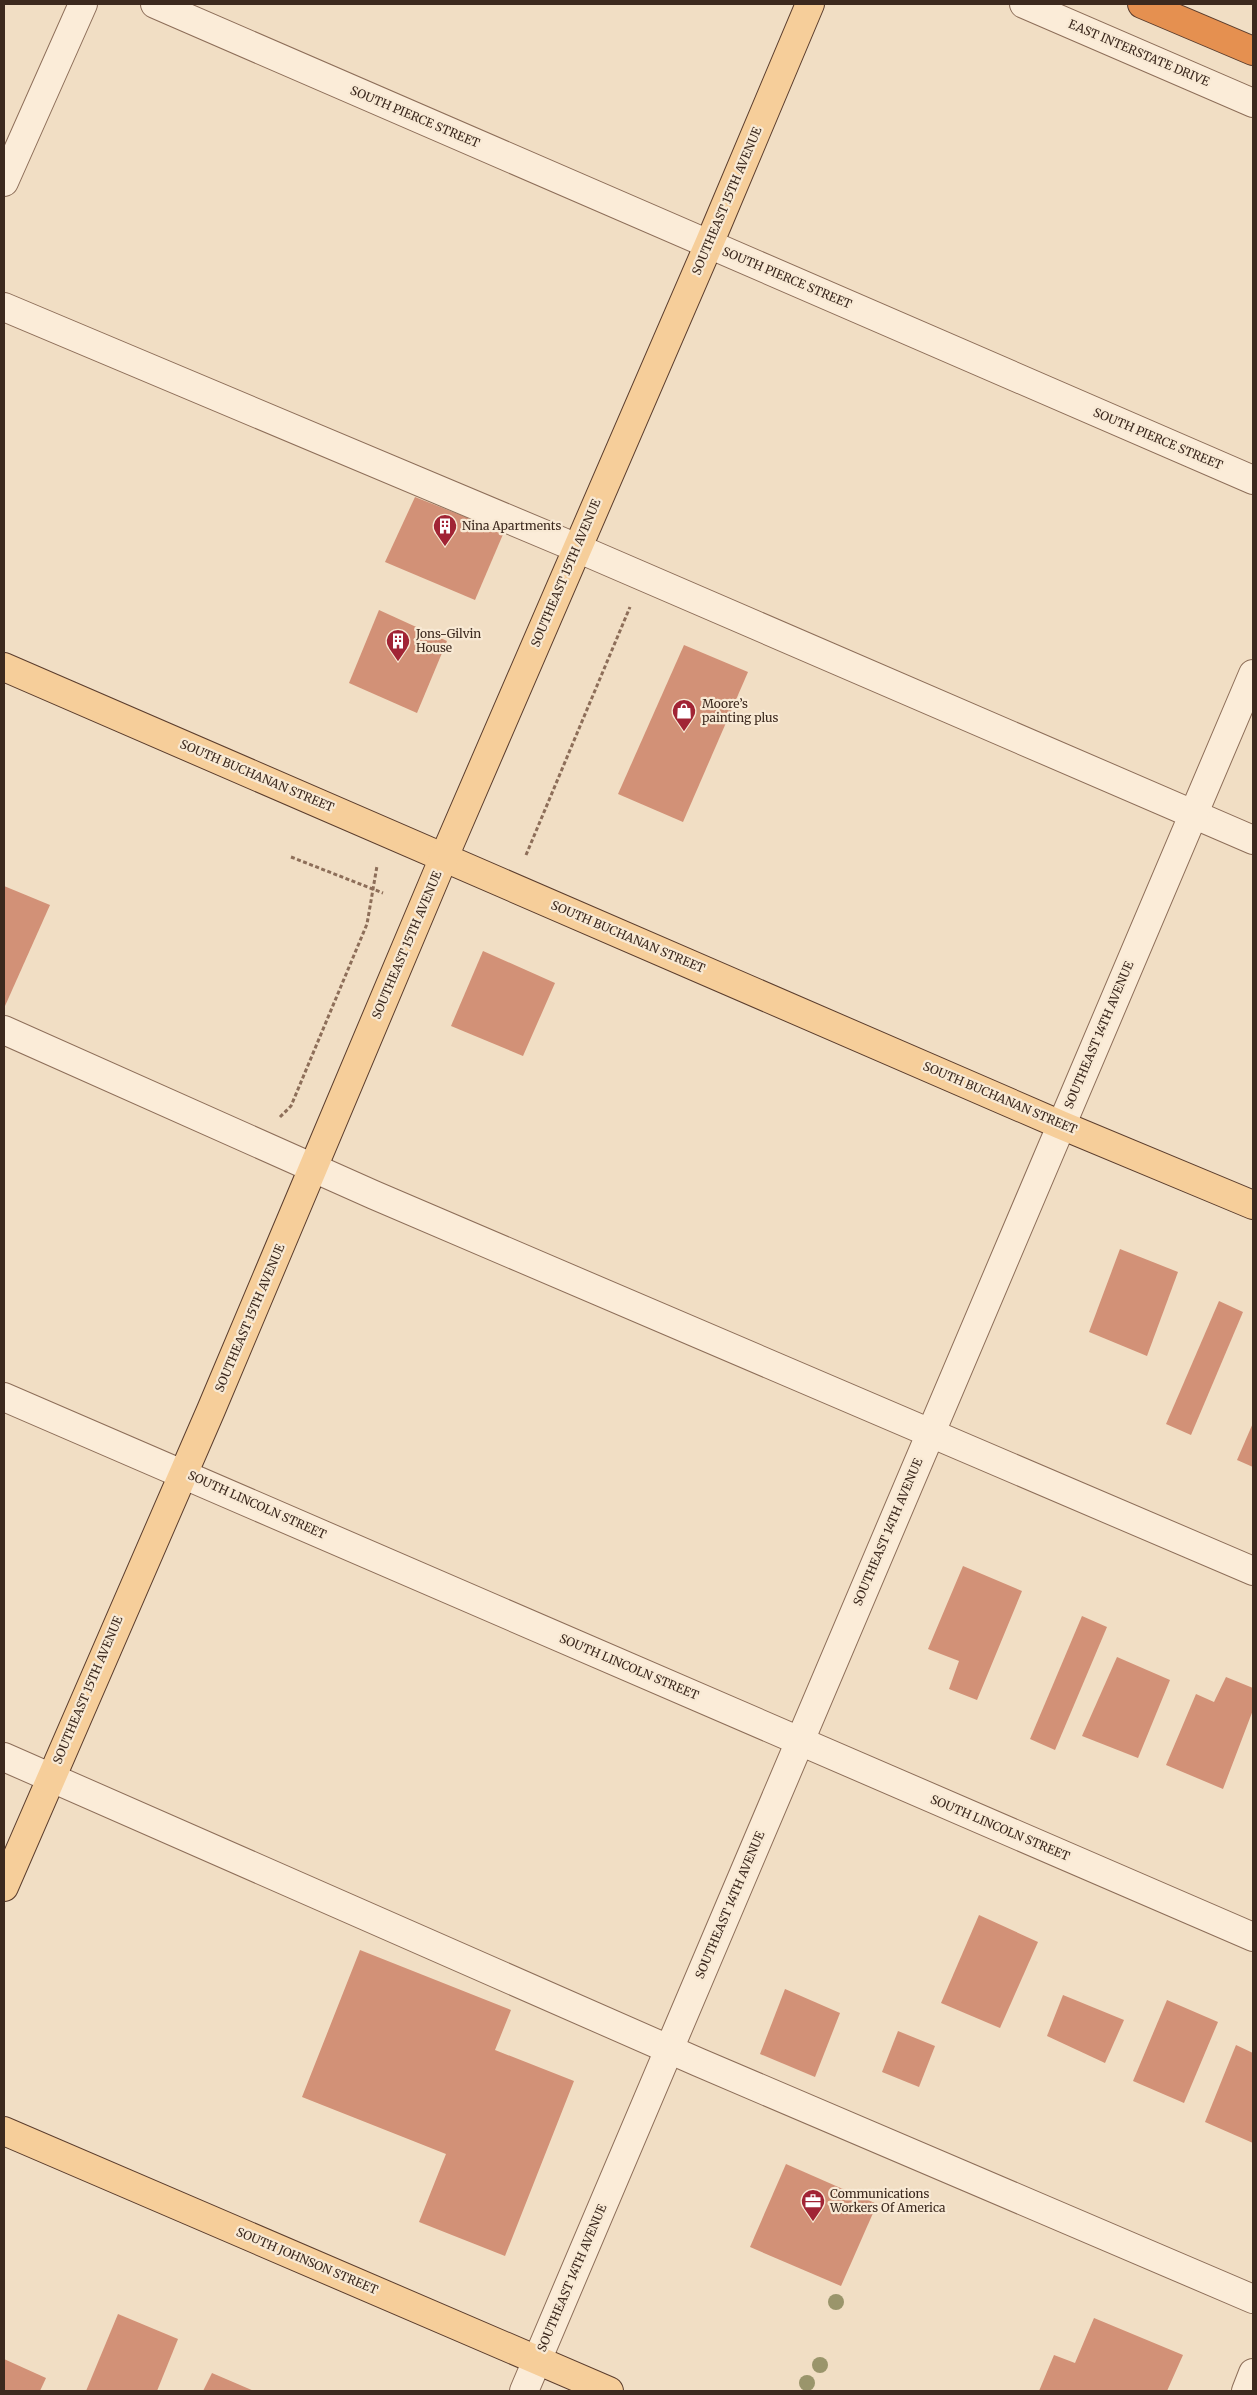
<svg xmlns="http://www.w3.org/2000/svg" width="1257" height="2395" font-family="Merriweather,serif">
<rect width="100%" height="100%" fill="#f1dec4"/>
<g fill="#d29177">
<polygon points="415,497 504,532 475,600 385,562"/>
<polygon points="379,610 447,641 417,713 349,683"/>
<polygon points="684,645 748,672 683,822 618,794"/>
<polygon points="4,886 50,905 5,1006 4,1005"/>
<polygon points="483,951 555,983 523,1056 451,1026"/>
<polygon points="1120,1249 1178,1272 1147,1356 1089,1332"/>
<polygon points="1219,1301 1243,1312 1191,1435 1166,1424"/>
<polygon points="1253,1423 1253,1467 1237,1460"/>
<polygon points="963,1566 1022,1591 977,1700 949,1689 959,1661 928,1649"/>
<polygon points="1082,1616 1107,1627 1055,1750 1030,1739"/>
<polygon points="1117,1657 1170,1680 1138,1758 1082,1736"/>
<polygon points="1226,1677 1253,1688 1253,1710 1223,1789 1166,1765 1196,1694 1214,1702"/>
<polygon points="979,1915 1038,1942 1000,2028 941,2003"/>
<polygon points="360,1950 511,2010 495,2050 574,2081 505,2256 419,2222 446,2154 302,2097"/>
<polygon points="785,1989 840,2013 815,2077 760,2054"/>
<polygon points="1063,1995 1124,2020 1105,2063 1047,2036"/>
<polygon points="1167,2000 1218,2022 1184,2103 1133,2081"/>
<polygon points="898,2031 935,2046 919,2087 882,2072"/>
<polygon points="1236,2045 1253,2053 1253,2143 1205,2122"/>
<polygon points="786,2164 877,2204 841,2286 750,2247"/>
<polygon points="118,2314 178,2339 157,2391 86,2391"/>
<polygon points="1094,2318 1183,2355 1167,2391 1039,2391 1054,2355 1075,2363"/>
<polygon points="4,2359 46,2378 40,2391 4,2391"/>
<polygon points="212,2373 254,2391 203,2391"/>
</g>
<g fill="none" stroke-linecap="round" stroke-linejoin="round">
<g stroke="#8d6e59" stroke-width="30">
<g id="minor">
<polyline points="155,4 1253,480"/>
<polyline points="1024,4 1253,103"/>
<polyline points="4,182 83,4"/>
<polyline points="4,307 577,548 1253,840"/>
<polyline points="4,1030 374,1195 1253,1571"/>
<polyline points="4,1397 1253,1937"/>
<polyline points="4,1757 698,2062 1253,2299"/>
<polyline points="524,2391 1253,674"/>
<polyline points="1246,2391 1253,2373"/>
</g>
</g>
<g stroke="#5b3d2d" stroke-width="30">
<g id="major">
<polyline points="4,667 1061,1125 1253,1205"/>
<polyline points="4,1887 211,1410 444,857 709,244 810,4"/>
<polyline points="4,2131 609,2391"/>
</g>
</g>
<g stroke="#5b3d2d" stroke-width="30">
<polyline id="highway" points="1142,4 1253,51"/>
</g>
<g stroke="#8d6e59" stroke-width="3" stroke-dasharray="4 2.5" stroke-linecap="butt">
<polyline points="526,855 630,607"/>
<polyline points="291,857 383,893"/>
<polyline points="280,1117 291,1106 367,924 377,866"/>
</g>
<use href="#minor" stroke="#fbecd8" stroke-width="28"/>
<use href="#major" stroke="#f6ce9a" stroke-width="28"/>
<use href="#highway" stroke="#e59050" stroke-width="28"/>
</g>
<g fill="#9a956b">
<circle cx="836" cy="2302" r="8"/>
<circle cx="820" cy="2365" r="8"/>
<circle cx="807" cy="2383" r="8"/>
</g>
<defs>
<g id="building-pin" transform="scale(1.25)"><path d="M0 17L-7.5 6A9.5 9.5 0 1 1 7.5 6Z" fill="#a12435" stroke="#f8e9d4"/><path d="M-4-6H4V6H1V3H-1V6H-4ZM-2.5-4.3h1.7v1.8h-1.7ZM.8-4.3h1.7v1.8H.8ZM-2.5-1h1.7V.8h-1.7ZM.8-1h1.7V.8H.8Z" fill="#fff"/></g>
<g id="shop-pin" transform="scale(1.25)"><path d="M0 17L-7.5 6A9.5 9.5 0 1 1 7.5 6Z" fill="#a12435" stroke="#f8e9d4"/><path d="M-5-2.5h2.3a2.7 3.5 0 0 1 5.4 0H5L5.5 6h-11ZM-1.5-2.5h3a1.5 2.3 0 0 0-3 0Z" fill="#fff"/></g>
<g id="office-pin" transform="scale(1.25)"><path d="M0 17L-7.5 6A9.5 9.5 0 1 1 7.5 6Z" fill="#a12435" stroke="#f8e9d4"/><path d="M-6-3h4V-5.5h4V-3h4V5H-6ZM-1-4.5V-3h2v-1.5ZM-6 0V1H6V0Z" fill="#fff"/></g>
</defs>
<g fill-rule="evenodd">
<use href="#building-pin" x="445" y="526"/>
<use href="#building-pin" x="398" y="641"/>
<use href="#shop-pin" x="684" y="711"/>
<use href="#office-pin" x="813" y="2201"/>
</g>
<g text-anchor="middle" stroke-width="4.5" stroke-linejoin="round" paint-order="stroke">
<g font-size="12" fill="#3c291e" stroke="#f8e9d4">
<text transform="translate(1139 53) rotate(23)" y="4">EAST INTERSTATE DRIVE</text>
<text transform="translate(415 117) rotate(23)" y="4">SOUTH PIERCE STREET</text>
<text transform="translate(727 201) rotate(-67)" y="4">SOUTHEAST 15TH AVENUE</text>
<text transform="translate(787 278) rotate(23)" y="4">SOUTH PIERCE STREET</text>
<text transform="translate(1158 439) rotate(23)" y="4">SOUTH PIERCE STREET</text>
<text transform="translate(566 573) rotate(-67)" y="4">SOUTHEAST 15TH AVENUE</text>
<text transform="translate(257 776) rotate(23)" y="4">SOUTH BUCHANAN STREET</text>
<text transform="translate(628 937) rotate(23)" y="4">SOUTH BUCHANAN STREET</text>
<text transform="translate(407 945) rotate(-67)" y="4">SOUTHEAST 15TH AVENUE</text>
<text transform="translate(1099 1035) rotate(-67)" y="4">SOUTHEAST 14TH AVENUE</text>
<text transform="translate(1000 1098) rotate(23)" y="4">SOUTH BUCHANAN STREET</text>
<text transform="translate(250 1318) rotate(-67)" y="4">SOUTHEAST 15TH AVENUE</text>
<text transform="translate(257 1505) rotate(24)" y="4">SOUTH LINCOLN STREET</text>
<text transform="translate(888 1532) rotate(-67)" y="4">SOUTHEAST 14TH AVENUE</text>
<text transform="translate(629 1667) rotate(23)" y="4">SOUTH LINCOLN STREET</text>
<text transform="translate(88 1690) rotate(-67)" y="4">SOUTHEAST 15TH AVENUE</text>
<text transform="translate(1000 1828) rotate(23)" y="4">SOUTH LINCOLN STREET</text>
<text transform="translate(730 1905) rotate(-67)" y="4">SOUTHEAST 14TH AVENUE</text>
<text transform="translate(307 2261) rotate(23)" y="4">SOUTH JOHNSON STREET</text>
<text transform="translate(572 2278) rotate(-67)" y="4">SOUTHEAST 14TH AVENUE</text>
</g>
<g font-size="12" fill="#3c291e" stroke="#f8e9d4" text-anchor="start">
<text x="462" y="530">Nina Apartments</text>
<text x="416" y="638">Jons-Gilvin<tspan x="416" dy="14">House</tspan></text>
<text x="702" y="708">Moore’s<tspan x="702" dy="14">painting plus</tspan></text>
<text x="830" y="2198">Communications<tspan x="830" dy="14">Workers Of America</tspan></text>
</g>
</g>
<rect width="1257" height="2395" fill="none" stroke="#3c291e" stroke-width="10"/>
</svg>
